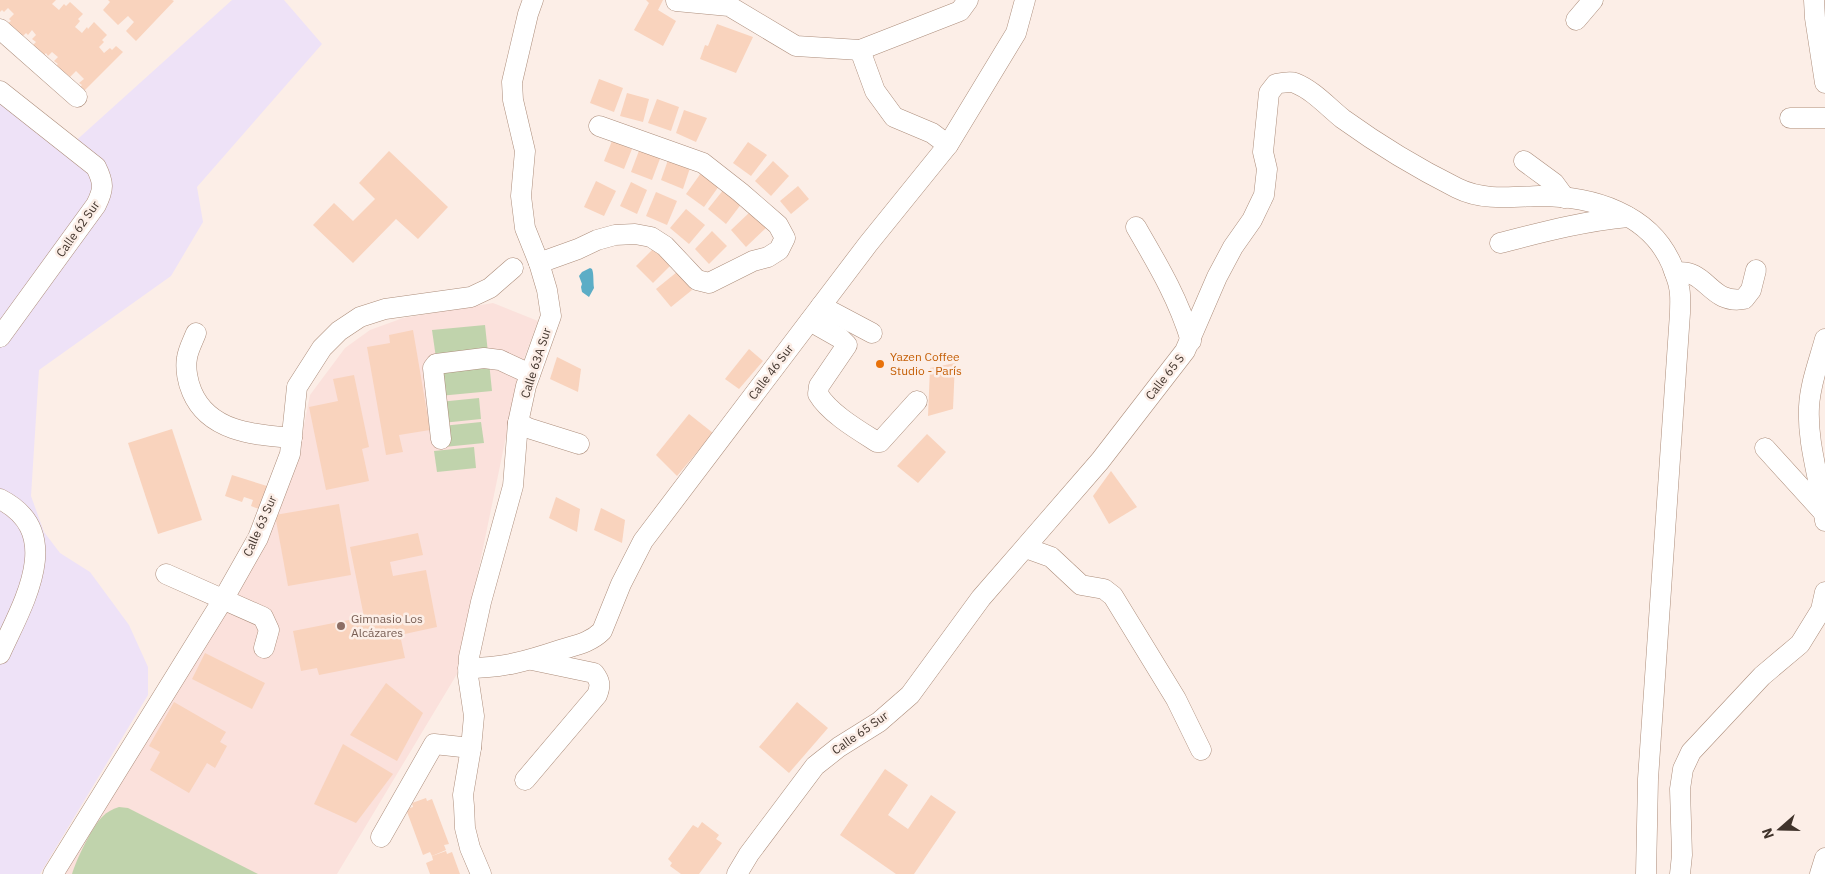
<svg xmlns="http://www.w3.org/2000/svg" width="1825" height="874" font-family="'IBM Plex Sans',sans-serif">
<rect width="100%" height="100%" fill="#fceee7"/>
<polygon fill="#eee2f7" points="232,0 284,0 322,44 197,187 203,222 171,276 39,370 31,496 44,532 60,553 90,572 129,625 148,667 148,695 40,874 0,874 0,100 70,146"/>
<polygon fill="#fbe1dc" points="493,303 538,321 520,369 457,674 337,874 64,874 295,470 310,395 345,348 370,330 403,318"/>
<g fill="#c0d3ac">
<polygon points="485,325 488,353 436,358 432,330"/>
<polygon points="489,362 492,391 439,396 436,367"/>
<polygon points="479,398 481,419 442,423 439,402"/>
<polygon points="481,422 484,443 444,447 442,426"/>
<polygon points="474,447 476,468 437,472 434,451"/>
<path d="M119,807L128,808L258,874H72C76,860 92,827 102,817C107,812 112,809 119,807Z"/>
</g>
<path fill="#5cadc6" d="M590,268L592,269C594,274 593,281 594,288L589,297L582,292L581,287L582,284L579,276L582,272Z"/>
<g fill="#f9d3bd">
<polygon points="0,0 56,0 52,4 59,10 64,4 66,6 70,2 83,14 78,19 80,21 75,27 82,33 87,27 88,29 94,22 107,35 102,40 104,42 99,47 104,53 110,48 112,50 116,46 123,52 82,93 78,89 82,85 79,83 84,79 76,71 70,77 68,75 64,79 53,68 58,64 54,61 58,57 52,52 48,56 46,53 42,57 31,47 36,42 32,39 36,35 32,30 28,35 26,33 22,37 8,23 11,21 9,19 14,14 8,8 4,12 2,10 0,12"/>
<polygon points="108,0 172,0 174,1 136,41 126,31 134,22 128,16 118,25 103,10 110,2"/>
<polygon points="646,0 663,0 658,10 676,21 663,46 634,30 649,3"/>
<polygon points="717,24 753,37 736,73 700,59 705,45 708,46"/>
<polygon points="599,79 623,88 614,112 590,103"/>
<polygon points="627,93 649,99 643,122 620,116"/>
<polygon points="657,99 679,107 671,131 648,123"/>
<polygon points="684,110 707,118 696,142 676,133"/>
<polygon points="612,141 632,149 624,169 604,161"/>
<polygon points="748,142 767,155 751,176 733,163"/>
<polygon points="640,148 661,156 652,180 631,172"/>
<polygon points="389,151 448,207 418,239 396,219 353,263 313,225 334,203 353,221 375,199 359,183"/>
<polygon points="668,160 690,168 683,189 661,180"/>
<polygon points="773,161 789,176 771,196 755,181"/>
<polygon points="701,173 719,186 704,207 686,194"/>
<polygon points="596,181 616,191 604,216 584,207"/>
<polygon points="631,182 647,190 637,214 620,206"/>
<polygon points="798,186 809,199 791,214 780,201"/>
<polygon points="724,189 742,203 726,224 708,209"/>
<polygon points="656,192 677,201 667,225 646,216"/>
<polygon points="686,209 705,225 689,244 670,228"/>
<polygon points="751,211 767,227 746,247 731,230"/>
<polygon points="712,231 727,246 709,264 695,249"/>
<polygon points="654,248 671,265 653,283 636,266"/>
<polygon points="677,272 692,290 671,307 656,289"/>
<polygon points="413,330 430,430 399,435 403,452 386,455 367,347 390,343 389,335"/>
<polygon points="749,349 763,361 739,389 725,379"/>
<polygon points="557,357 581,369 578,392 550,379"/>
<polygon points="955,363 953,409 928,416 930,368"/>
<polygon points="354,375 369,447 362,449 369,481 326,490 309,407 338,401 333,379"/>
<polygon points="689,414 713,433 677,476 656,455"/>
<polygon points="172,429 202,520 158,534 128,443"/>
<polygon points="927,434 946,452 918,483 897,466"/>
<polygon points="1111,471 1137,507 1109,524 1093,496"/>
<polygon points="232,475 267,486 259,509 251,506 253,500 244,497 242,502 225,496"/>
<polygon points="556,497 580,509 577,532 549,518"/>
<polygon points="339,504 351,575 288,586 275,515"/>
<polygon points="601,508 625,520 622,543 594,530"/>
<polygon points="418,533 423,555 390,562 393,576 426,570 437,627 400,635 405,658 319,675 317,668 301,671 293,631 364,617 350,547"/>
<polygon points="205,653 265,683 252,709 192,679"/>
<polygon points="386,683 423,713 397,761 350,735"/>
<polygon points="174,702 226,732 220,742 227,746 215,768 207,763 189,793 150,770 160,752 149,746"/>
<polygon points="797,702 828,728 789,773 759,747"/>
<polygon points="343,744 393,774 356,823 314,804"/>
<polygon points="885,769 908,785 888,815 908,829 931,795 956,812 914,874 896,874 840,835"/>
<polygon points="426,798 427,801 432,799 449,844 444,845 446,850 432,856 430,852 423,855 406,809 413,807 412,803"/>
<polygon points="702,822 719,835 716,839 722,843 699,874 681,874 670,866 672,863 668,859 693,825 698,828"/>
<polygon points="446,851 447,854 452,852 460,874 430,874 426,863 433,860 432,856"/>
</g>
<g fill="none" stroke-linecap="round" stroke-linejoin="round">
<g stroke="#ac8d7b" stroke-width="21">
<g id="minor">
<polyline points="1814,0 1815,18 1825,83"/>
<polyline points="676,1 729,6 796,46 860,50 960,11 968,0"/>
<polyline points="1576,20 1593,0"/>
<polyline points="0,29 77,97"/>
<polyline points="860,50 875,91 894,117 932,133 948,145"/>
<path d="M0,91L96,167C104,183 104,189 96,205L0,337"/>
<polyline points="1790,118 1825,118"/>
<polyline points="1524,161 1554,183 1565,198"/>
<path d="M1136,227C1158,265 1178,298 1191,341"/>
<path d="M1500,243C1543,232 1584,221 1628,217"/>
<polyline points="539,263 578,249 597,240 615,235 635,234 651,237 665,246 697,280 709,283 753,261 768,257 779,250 785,238 778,225 740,192 703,163 599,126"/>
<path d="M1675,273C1707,267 1709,305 1744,299L1751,290L1756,270"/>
<polyline points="821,306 872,333"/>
<path d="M810,321L840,338L847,345L819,386L818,394C829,413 858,430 877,442H880L917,401"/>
<path d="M196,333C193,341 188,350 187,358C185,369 188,383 192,392C209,432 255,435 292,438"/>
<path d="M1825,339C1819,361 1810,384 1809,407C1807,446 1821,482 1825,521"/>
<polyline points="518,423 528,428 579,444"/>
<polyline points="441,439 433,368 436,364 484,358 500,360 530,374"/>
<polyline points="1765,448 1824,513"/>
<path d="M0,499C67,533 22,605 0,654"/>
<polyline points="1026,548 1051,557 1081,585 1104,589 1113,596 1176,699 1201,750"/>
<polyline points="166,574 263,617 269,630 264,648"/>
<path d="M468,668C503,668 527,661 560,650C575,645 590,643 602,631L621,584L643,541L868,244L948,145L1016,33L1025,0"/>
<path d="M525,780L597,695C601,685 600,681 594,673L532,660"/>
<polyline points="381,837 434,744 471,748"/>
<polyline points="53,874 224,598 258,538 290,454 297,387 322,348 339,331 360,317 385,309 471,297 490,288 513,268"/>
<polyline points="481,874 470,848 465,828 464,806 463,795 471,748 474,716 468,676 469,657 481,602 513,486 518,423 526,386 551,316 547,290 539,263 525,228 521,196 525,151 513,100 512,82 528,14 533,0"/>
<path d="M737,874L749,854L815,766L839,747L879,722L910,695L981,598L1100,461L1185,351L1217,277L1233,247L1252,220L1264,195L1267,169L1263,152L1267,113L1269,93L1276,84C1281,83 1290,81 1295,83C1313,90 1328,107 1343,119C1379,145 1417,168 1457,188C1483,201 1511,197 1539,196C1592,196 1650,213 1672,265C1674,272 1678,280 1679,287C1681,295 1680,305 1680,313L1648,779L1646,874"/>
<polyline points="1680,874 1682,855 1680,789 1683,769 1691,752 1762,676 1800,644 1821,610 1825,592"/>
<polyline points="1820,874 1825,858"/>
</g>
</g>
<use href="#minor" stroke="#fff" stroke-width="20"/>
</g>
<circle fill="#e8710a" stroke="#fceee7" stroke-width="2" cx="880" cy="364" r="5"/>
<circle fill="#8d6e63" stroke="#fceee7" stroke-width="2" cx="341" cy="626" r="5"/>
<g text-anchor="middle" stroke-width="5" stroke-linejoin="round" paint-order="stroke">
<g font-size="12" fill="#40332b" stroke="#fceee7">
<text transform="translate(78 229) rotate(-55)" y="4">Calle 62 Sur</text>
<text transform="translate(536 363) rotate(-72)" y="4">Calle 63A Sur</text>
<text transform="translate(771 372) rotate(-53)" y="4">Calle 46 Sur</text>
<text transform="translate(1165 377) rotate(-52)" y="4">Calle 65 S</text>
<text transform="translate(260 526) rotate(-66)" y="4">Calle 63 Sur</text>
<text transform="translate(860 733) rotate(-35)" y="4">Calle 65 Sur</text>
</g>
<g font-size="12" fill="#c56008" stroke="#fceee7" text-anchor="start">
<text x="890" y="361">Yazen Coffee<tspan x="890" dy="14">Studio - París</tspan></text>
</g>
<g font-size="12" fill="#785e54" stroke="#fceee7" text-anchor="start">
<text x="351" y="623">Gimnasio Los<tspan x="351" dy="14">Alcázares</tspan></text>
</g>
</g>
<g transform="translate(1780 829) rotate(250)" stroke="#fceee7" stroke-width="4" paint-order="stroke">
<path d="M0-4L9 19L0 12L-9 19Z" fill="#40332b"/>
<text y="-8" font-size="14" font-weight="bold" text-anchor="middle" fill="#40332b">N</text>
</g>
</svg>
